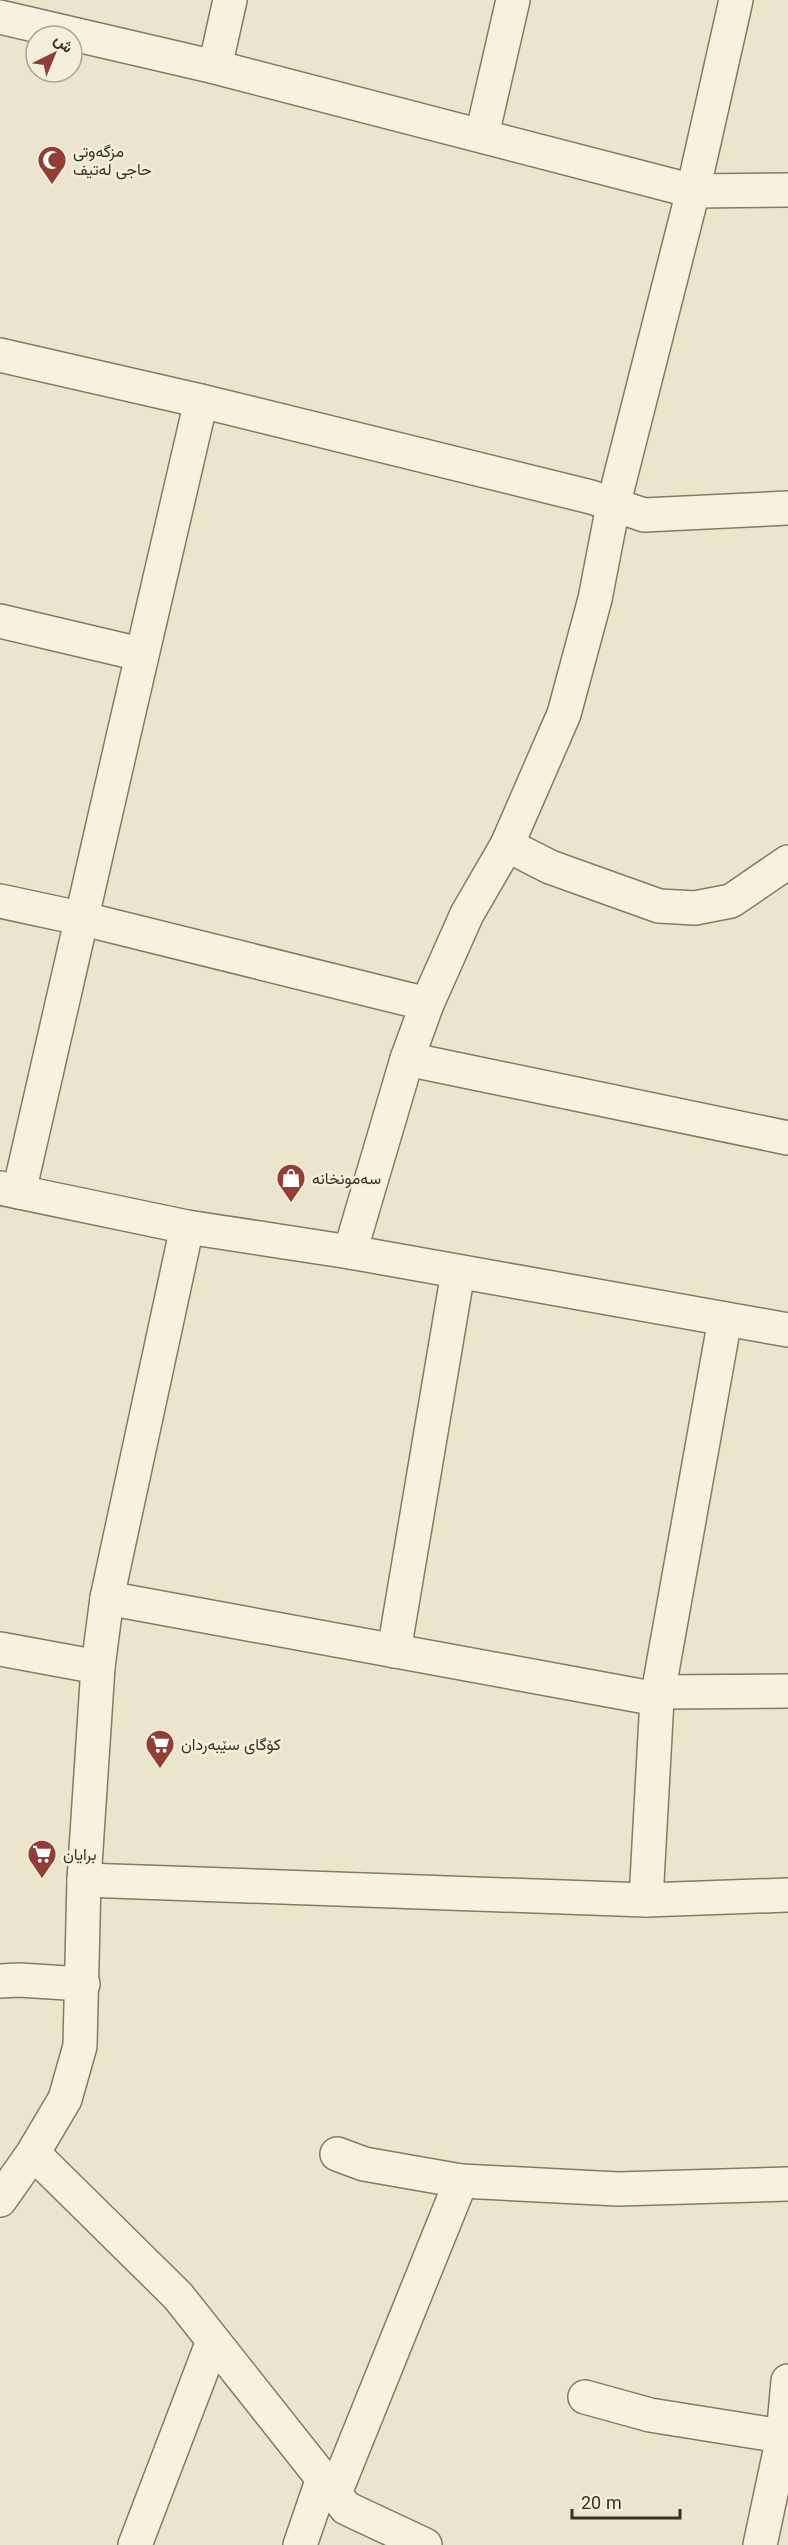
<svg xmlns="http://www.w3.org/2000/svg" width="788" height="2545" font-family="Georgia,Vazirmatn,serif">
<rect width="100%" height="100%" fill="#ebe5cd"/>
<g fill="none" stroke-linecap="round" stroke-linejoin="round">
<g stroke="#877962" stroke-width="36">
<g id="minor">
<polyline points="0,17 215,67 693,191 788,190"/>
<polyline points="215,67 230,0"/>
<polyline points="482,135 513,0"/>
<polyline points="0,355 201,401 591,497 644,515 788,508"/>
<polyline points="0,621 140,654"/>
<polyline points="507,845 550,867 659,906 695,908 731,901 788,862"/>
<polyline points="0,901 84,919 427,1004"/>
<polyline points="407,1059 788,1138"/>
<path d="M19,1192C81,929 138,664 201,401"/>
<polyline points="187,1227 350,1252 788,1330"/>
<polyline points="350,1252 407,1059 427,1004 467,914 507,845 564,714 595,599 613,506 693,191 736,0"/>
<polyline points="107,1598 657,1699"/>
<polyline points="0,1649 98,1667"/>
<polyline points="394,1651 458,1272"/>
<polyline points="659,1692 788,1691"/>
<polyline points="84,1880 646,1900 788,1895"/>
<polyline points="646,1900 657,1699 725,1319"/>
<polyline points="0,1981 19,1980 83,1984"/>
<polyline points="33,2153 178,2296 346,2508 425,2545"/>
<polyline points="337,2154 364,2164 461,2181 618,2189 788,2184"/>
<polyline points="585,2397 650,2415 788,2437"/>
<polyline points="335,2493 461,2181"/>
<polyline points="135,2545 213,2341"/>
<polyline points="300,2545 323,2478"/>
<polyline points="760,2545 783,2437 788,2381"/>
</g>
</g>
<g stroke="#877962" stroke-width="36">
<polyline id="tertiary" points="0,1188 187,1227 107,1598 98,1667 84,1880 80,2046 65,2099 33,2153 0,2200"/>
</g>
<use href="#minor" stroke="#f7f2df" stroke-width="33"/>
<use href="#tertiary" stroke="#f7f2df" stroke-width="33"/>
</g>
<defs>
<g id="mosque-pin" transform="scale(1.5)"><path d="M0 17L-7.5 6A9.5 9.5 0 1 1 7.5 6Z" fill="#913e37" stroke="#f3efdc"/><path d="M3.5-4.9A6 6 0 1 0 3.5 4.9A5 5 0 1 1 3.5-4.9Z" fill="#fff"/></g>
<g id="shop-pin" transform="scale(1.5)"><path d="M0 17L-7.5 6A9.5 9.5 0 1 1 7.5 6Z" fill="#913e37" stroke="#f3efdc"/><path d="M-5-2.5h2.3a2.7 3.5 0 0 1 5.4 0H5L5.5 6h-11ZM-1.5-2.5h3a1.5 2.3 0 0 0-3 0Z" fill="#fff"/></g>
<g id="supermarket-pin" transform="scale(1.5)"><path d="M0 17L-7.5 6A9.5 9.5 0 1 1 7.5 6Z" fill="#913e37" stroke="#f3efdc"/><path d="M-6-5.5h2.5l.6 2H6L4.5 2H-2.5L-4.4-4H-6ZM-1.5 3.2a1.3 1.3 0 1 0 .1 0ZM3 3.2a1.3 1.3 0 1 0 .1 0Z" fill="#fff"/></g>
</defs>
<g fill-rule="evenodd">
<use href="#mosque-pin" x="52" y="160"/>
<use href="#shop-pin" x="291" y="1178"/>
<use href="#supermarket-pin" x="160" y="1744"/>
<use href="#supermarket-pin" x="42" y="1854"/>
</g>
<g text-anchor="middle" stroke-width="5" stroke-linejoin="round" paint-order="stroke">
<g font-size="16" fill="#3a3023" stroke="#f3efdc" text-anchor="start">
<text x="73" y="157">مزگەوتی<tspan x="73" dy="18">حاجی لەتیف</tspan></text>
<text x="312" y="1184">سەمونخانە</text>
<text x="181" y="1750">کۆگای سێبەردان</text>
<text x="63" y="1860">برايان</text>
</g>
</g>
<g transform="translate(54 54) rotate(43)"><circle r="28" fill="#f3efdc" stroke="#a9a392" stroke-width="1.5"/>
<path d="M0-4.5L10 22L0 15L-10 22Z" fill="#913e37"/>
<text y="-9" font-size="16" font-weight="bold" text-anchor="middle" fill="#3a3023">ش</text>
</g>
<path d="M572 2509v9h108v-9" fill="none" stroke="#3a3023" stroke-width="3"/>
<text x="581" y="2509" font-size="18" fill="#3a3023" stroke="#f3efdc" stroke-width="4.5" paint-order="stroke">20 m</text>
</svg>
